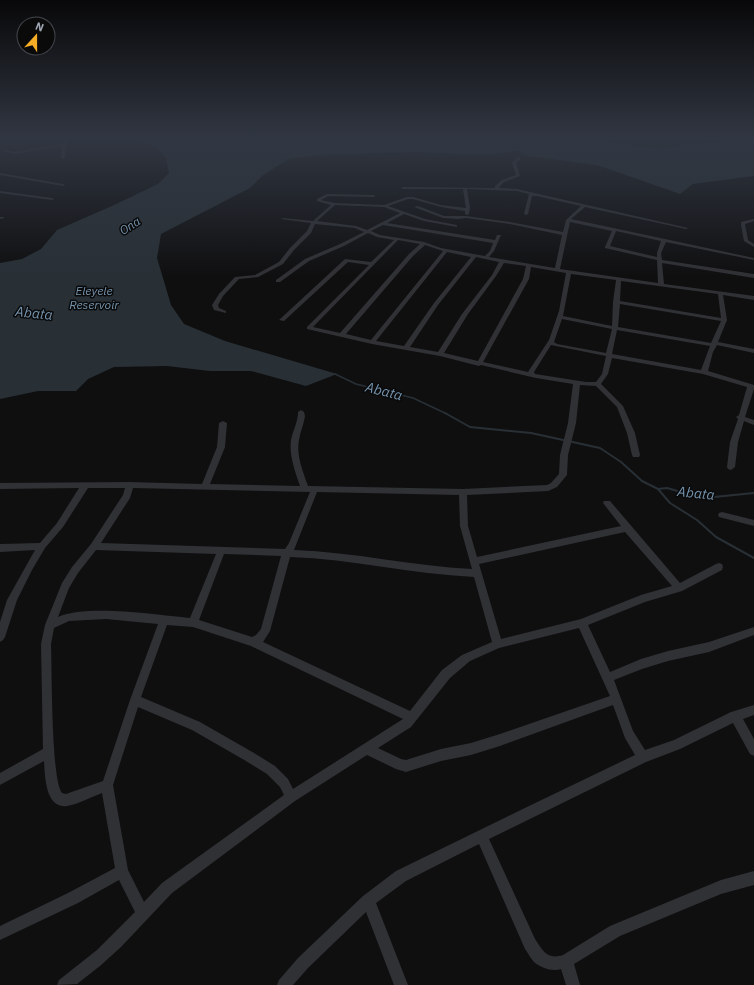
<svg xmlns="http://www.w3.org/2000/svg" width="754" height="985" font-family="'IBM Plex Sans',sans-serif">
<rect width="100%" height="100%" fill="#0f0f10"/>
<polygon fill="#283036" points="133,138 585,138 643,147 663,148 690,144 717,142 718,138 754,138 754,176 693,184 680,194 597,165 528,156 518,151 493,154 458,154 417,152 319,155 288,159 262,176 250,188 161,234 157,258 171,305 184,324 225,341 337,374 306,386 251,371 210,371 167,366 114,367 88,379 76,391 38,391 0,399 0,263 22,259 41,249 57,230 114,205 158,184 169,173 166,158 156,147"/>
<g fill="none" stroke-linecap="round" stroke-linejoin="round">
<polyline stroke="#283036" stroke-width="1.5" points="335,374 356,384 413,398 447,414"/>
<g stroke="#283036" stroke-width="2">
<polyline points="445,413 470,427 531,433 600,448 621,462 642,481 658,489 667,488 691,495 714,497 754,493"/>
<polyline points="658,489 670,503 697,520 716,537 754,558"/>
</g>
<g fill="#303135" fill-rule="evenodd">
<polygon points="63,138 67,138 65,158 63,159 61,158 62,146 15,154 2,151 4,150 15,152 63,144"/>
<path d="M518,157L521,158L516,163L520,176L504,182L499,187L500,188L517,189L688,228L686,229L585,207L571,219L754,258V260L666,242L661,253L662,260L754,274V278L662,263L664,284L754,296V300L723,295L727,320L718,342L754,349V353L717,345L713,352L708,371L754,385V389L745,417L754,420V425L744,421L738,442L735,467L731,470L728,469L727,467L730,442L738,419L736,417L739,415L747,387L703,374L612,358L608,374L601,384L623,406L635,433L640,455L639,457H633L632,455L627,433L617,407L596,386L580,385L576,423L568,455L567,475L557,487L548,491L467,495L468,526L477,557L621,526L603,503L604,501H610L680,583L716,564L719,563L722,564L723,567L722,570L682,591L645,602L588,625L610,672L641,659L668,651L709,642L754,627V635L709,652L668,661L642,669L614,680L633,731L645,750L674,740L731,712L754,705V715L743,719L754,739V756L750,754L733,723L680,749L646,762L489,839L535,939C543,951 547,960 563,955L610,926L721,880L754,871V885L721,894L620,936L574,964L580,985H566L561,969C553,972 541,968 534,962C531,959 528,953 525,949L479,844L406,881L376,903L408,985H394L366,912L308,968L293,985H277L279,980L298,958L363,896L396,871L529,806L635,755L625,738L613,705L500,746L471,755L441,761L406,772L396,769L367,755L295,801L172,893L121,947L100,966L77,984L57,985L59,980L97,950L135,912L119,880L78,903L0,940V926L68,893L115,868L102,793C91,797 79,804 67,806C45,809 45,775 44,761L0,785V773L43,749L41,644L45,625L62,583L72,567L91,544L123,495L125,488H88L63,527L45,548L32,570L17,600L5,637L3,640L0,642V622L7,600L35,550L0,552V544L40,543L57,523L79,488L0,489V483L128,482L202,484L217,447L219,423L223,421L227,423L225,447L210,484L300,486C295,471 289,456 291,440C293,430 298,422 298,412L301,410L304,412L305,416C304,424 300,432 299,440C296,456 303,471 308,486L463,489L547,485L551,483L559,474L560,455L568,423L573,384L536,378L481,365L479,366L440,356L372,344L307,329V327L369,265L348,262L284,321L279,320L345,259L371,262L394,240L377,237L368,233L344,246L309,261L280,282H276V280L305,259L340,244L364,232L355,228L315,224L311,233L294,250L283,264L258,277L239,279L223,296L218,305L219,308L226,311V313L214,310L212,305L219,294L235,277L255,275L279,262L290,248L307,231L311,223L281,219L283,218L313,221L331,205L317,201V199L327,194L374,195L375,197L328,196L321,200L334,203L384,205L407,197H413L441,205L466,208L463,189H403L401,188L403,187L495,188V186L502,180L516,175L512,163ZM467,189L517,191L529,194L524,214L526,215L528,214L532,196H537L581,206L566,220L563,232L510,222L466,216H444L418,206L414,207L443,218L458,219L466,218L510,224L562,235L555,268L489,257L494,251L501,235H497L495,240L387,223L404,214L424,221L457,227V225L425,219L388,206L408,199H413L441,207L465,211V214L467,215L469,214L470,208ZM335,205L384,207L400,213L367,230L356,226L317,221ZM570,222L612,231L605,247V248L657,260L658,283L560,269ZM383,225L493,243L490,251L485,256L441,248L424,242L380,235L371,231ZM616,231L661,241L657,253V257L610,246ZM398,240L420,244L409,254L340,333L313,327ZM425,245L443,251L371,340L346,334L413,256ZM447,252L471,257L434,303L404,346L376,341ZM476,257L499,262L492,275L462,314L438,352L410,347L438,305ZM504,263L526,266L523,279L478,361L444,353L468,314L496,276ZM531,267L566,273L559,311L549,340L528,372L483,362L529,279ZM571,274L616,280L613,302L612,326L563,316ZM621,281L718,294L721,318L620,301ZM620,304L721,321L711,343L618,327ZM562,319L612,329L606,353L557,344L554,342ZM617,330L710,346L701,370L612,354ZM551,345L606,356L602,374L596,382H586L535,374L534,372ZM133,488L310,492L289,543L285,549L101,543L130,498ZM317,492L459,495L460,526L472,569C412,566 354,552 294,550ZM625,532L672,586L641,595L581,619L501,639L479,564ZM96,550L216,554L190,618C156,615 88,604 58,617L69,588L78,573ZM224,554L281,556L261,629L256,635L252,637L199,620ZM290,557C352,559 412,574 474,577L492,642L462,655L442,670L410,711L263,642L270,631ZM106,619L158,624L130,700L103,781L66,794L62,793C51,780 52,668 51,644L54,628L69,621ZM167,625L193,627L251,646L403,719L293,789L288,779L275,766L254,753L200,722L141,697ZM579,628L610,696L500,734L471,743L441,749L406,760L401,759L378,748L411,727L450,678L470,661L499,648ZM138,707L192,730L246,761L267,774L280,787L284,795L162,883L144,902L128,870L113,785Z"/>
<polygon points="0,173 63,184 65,185 63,186 0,175"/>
<polygon points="0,191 52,198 54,199 52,200 0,193"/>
<polygon points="0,217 4,217 4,218 0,219"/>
<polygon points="754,219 754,221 745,224 748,240 754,244 754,247 744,241 741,225 741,222"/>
<polygon points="722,512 754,520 754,526 719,517 718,515 719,513"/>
</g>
</g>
<linearGradient id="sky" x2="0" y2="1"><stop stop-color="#080809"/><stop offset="0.5" stop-color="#313742"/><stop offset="1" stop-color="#313742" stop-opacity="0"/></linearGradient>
<rect width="754" height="276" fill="url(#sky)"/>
<g text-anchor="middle" stroke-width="3" stroke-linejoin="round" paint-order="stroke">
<g font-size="12" font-style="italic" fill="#7594ae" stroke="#0a0a0b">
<text transform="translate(130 226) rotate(-33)" y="4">Ona</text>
<text x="94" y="295">Eleyele<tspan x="94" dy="14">Reservoir</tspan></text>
</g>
<g font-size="14" font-style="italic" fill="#7594ae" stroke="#0a0a0b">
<text transform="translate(34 313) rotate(6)" y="5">Abata</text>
<text transform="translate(384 391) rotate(14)" y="5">Abata</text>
<text transform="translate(696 493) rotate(6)" y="5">Abata</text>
</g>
</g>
<g transform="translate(36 36) rotate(21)"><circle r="19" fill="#0a0a0b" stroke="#46484e"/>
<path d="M0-3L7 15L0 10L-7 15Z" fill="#f4ad24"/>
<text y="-6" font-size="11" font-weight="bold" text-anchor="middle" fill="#a0a5b2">N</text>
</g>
</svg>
